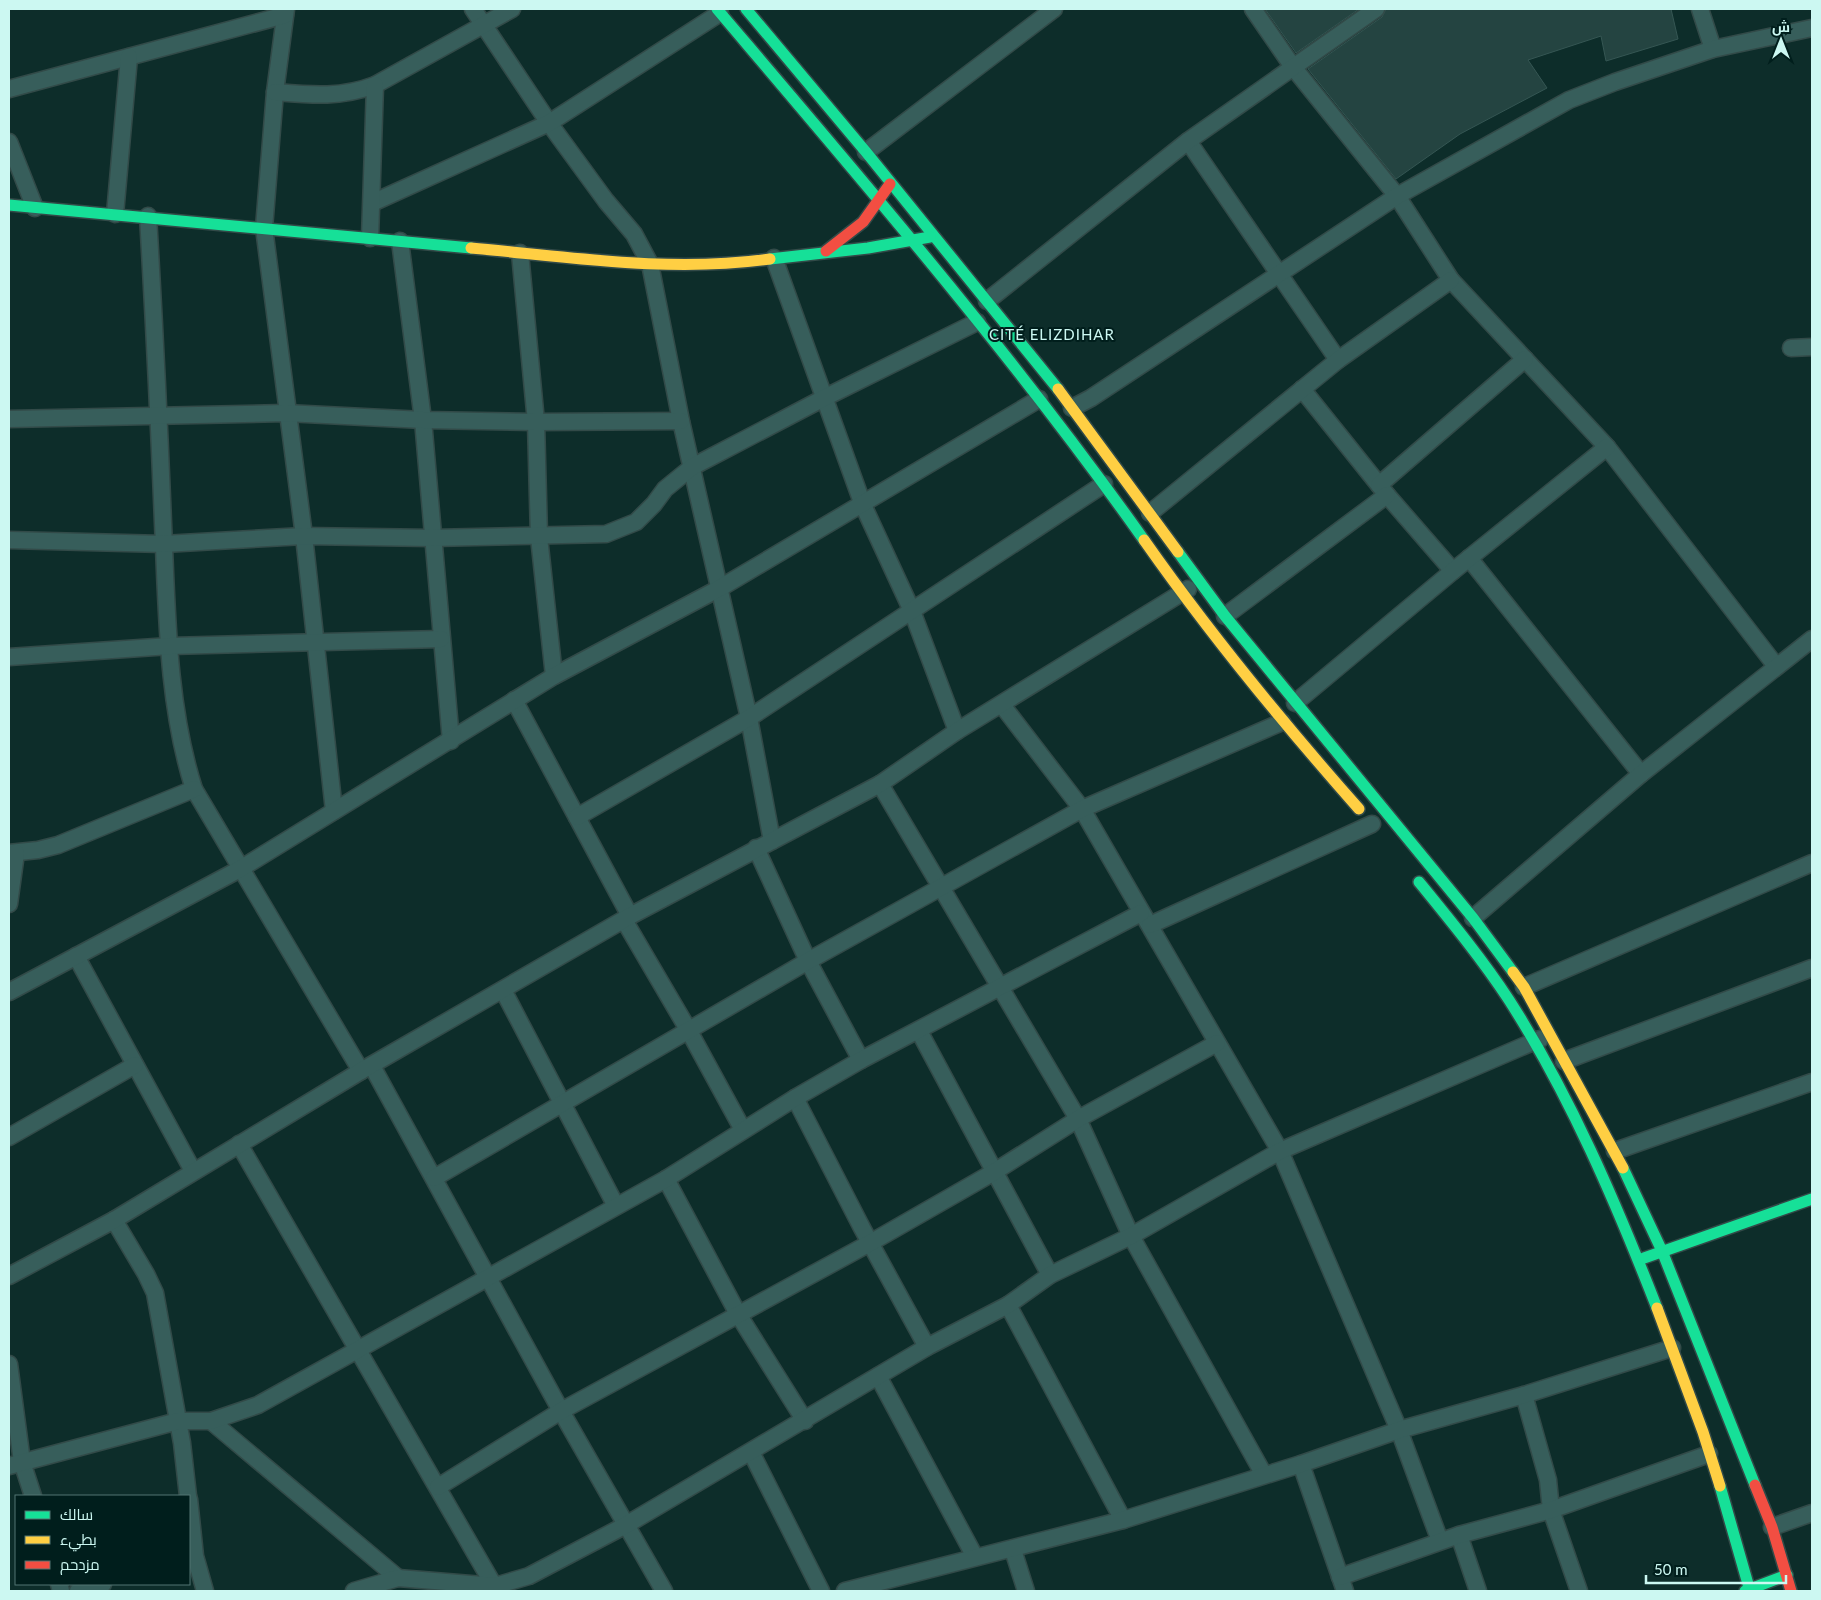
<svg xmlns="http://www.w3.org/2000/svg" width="1821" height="1600" font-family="Lato,Cairo,sans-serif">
<rect width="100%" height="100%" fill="#0d2d2a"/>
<g fill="#244441" stroke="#355653">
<polygon points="1265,9 1359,9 1296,53"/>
<polygon points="1386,9 1671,9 1678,39 1606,61 1601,36 1528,60 1547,88 1460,134 1396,179 1308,69 1382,17"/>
</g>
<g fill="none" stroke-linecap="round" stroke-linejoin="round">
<g stroke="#324a48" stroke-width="19">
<g id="street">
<polyline points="286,9 275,92 264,228 304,536 334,811"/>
<polyline points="473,9 549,123 606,201 634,234 650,264 681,421 749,718 772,841"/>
<polyline points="1253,9 1293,67 1397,196 1451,280 1607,447 1776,666"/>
<polyline points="1700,9 1713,49"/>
<polyline points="9,89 285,15"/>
<path d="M275,92C311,95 341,98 375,85L512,9"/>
<polyline points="1188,141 1338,360"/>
<polyline points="9,142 35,208"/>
<polyline points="866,152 1054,9"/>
<polyline points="372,203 549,123 720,13"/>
<polyline points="115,214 129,57"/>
<path d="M148,216C154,319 159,421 163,523C167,611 167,705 194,789L361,1071"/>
<polyline points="370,238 375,85"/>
<polyline points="400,241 423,420 451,741"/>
<polyline points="520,253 536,422 539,537 554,676"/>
<polyline points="774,258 863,505 912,611 957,731"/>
<polyline points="987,301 1188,141 1376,9"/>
<polyline points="1791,348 1812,347"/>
<polyline points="1302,389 1387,495 1453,571"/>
<polyline points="1072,408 1091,398 1397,196 1569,100 1615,82 1713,49 1812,28"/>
<polyline points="9,419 286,413 423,420 536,422 681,421"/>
<polyline points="1379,485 1525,359"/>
<polyline points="1150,513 1338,360 1451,280"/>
<polyline points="9,540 164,544 304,536 432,538 606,534 636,522 654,504 665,489 692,467 824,398 977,322"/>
<polyline points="1469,558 1641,774"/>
<polyline points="1225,616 1387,495"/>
<polyline points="9,657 170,646 441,639"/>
<polyline points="514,700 630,916"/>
<polyline points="1295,703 1453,571 1607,447"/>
<polyline points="1002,705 1082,809 1280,1151 1399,1430 1440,1541"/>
<polyline points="880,784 1078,1119 1131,1236 1264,1475"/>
<polyline points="577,817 749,718 1104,484"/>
<polyline points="756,848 808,961 861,1060"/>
<polyline points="9,853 38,850 58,845 194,789"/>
<polyline points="9,904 16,853"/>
<polyline points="1473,918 1641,774 1812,639"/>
<polyline points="624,920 689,1031 743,1130"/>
<polyline points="1150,925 1372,824"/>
<polyline points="76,956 193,1171"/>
<polyline points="1524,987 1812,863"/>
<polyline points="503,990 616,1206"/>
<polyline points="9,992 240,869 554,676 720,588 1039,399"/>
<polyline points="919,1031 1050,1275"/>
<polyline points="1564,1061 1812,968"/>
<polyline points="372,1066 561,1411 664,1591"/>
<polyline points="795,1098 862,1228 927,1347"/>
<polyline points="9,1137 135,1065"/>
<polyline points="239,1144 497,1591"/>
<polyline points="1615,1151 1812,1082"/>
<polyline points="434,1178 808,961 1082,809 1282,722"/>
<polyline points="666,1179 738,1314 805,1421"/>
<polyline points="114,1220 146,1274 155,1293 182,1443 188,1496"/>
<polyline points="9,1276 114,1220 361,1071 630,916 880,784 957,731 1188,589"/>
<polyline points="1008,1305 1123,1520"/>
<polyline points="9,1364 22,1462 33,1496"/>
<polyline points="878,1376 975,1557"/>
<polyline points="1524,1395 1548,1480 1551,1510 1579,1591"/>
<polyline points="211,1421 398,1578"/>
<polyline points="751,1452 821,1591"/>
<polyline points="1301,1464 1345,1591"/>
<polyline points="9,1466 178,1421 211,1421 258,1405 666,1179 795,1098 861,1060 1141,913"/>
<polyline points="438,1487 561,1411 870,1243 994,1172 1078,1119 1217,1043"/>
<polyline points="189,1499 195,1556 205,1591"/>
<polyline points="1772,1527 1812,1513"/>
<polyline points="1459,1535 1478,1591"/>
<polyline points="1013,1550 1026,1591"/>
<polyline points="1340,1577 1459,1535 1551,1510 1709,1454"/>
<polyline points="59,1584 61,1591"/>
<polyline points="78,1591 103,1584"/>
<polyline points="354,1591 398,1578 495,1586 529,1576 626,1525 927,1347 1008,1305 1050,1275 1131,1236 1280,1151 1540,1039"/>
<polyline points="845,1591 1123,1520 1301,1464 1399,1430 1524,1395 1672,1348"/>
</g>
</g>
<g stroke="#324a48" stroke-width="14">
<g id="fast">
<path d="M717,9C864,182 1013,355 1144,540"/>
<polyline points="746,9 866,152 1058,389"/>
<polyline points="9,205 471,248"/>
<polyline points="770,259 868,248 930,237"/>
<polyline points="1178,552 1225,616 1473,918 1513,972"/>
<path d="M1419,882C1450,920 1482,959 1509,1000C1570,1095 1616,1203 1657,1308"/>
<polyline points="1623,1168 1662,1251 1755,1485"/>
<polyline points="1644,1258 1812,1199"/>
<polyline points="1720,1486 1750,1591"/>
<polyline points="1745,1591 1787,1575"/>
</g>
</g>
<g stroke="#324a48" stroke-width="14">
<g id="slow">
<path d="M471,248C570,257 671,273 770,259"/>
<polyline points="1058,389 1178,552"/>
<path d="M1144,540C1210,634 1283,723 1359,809"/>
<polyline points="1513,972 1524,987 1623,1168"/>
<polyline points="1657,1308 1703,1432 1720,1486"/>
</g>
</g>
<g stroke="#324a48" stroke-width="14">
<g id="jam">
<polyline points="826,251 863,222 890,184"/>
<polyline points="1755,1485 1772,1527 1791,1591"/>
</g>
</g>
<use href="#street" stroke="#375e5b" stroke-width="16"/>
<use href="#fast" stroke="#16e098" stroke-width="11"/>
<use href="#slow" stroke="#ffcf43" stroke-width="11"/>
<use href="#jam" stroke="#f24e42" stroke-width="11"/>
</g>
<g text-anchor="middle" stroke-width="4" stroke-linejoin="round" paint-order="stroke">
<g font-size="15" letter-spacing="1" fill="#ccf8f2" stroke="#001e1c">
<text x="1052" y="340">CITÉ ELIZDIHAR</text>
</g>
</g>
<rect width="1821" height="1600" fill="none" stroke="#ccf8f2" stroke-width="20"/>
<rect x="15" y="1495" width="175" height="90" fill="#001e1c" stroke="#527572"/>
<rect x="25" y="1511" width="25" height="8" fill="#16e098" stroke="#527572"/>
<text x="60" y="1520" font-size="15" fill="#ccf8f2">سالك</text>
<rect x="25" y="1536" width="25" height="8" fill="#ffcf43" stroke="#527572"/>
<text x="60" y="1545" font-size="15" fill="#ccf8f2">بطيء</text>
<rect x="25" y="1561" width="25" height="8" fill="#f24e42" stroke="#527572"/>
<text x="60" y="1570" font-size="15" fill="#ccf8f2">مزدحم</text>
<g transform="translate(1781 40)" stroke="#001e1c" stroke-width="4" paint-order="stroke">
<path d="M0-4L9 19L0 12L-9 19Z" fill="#ccf8f2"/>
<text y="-8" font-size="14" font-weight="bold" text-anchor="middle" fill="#ccf8f2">ش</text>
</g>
<path d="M1646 1575v8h140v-8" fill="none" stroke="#ccf8f2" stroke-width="2.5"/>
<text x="1654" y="1575" font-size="15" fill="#ccf8f2" stroke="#001e1c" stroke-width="4" paint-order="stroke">50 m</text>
</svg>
